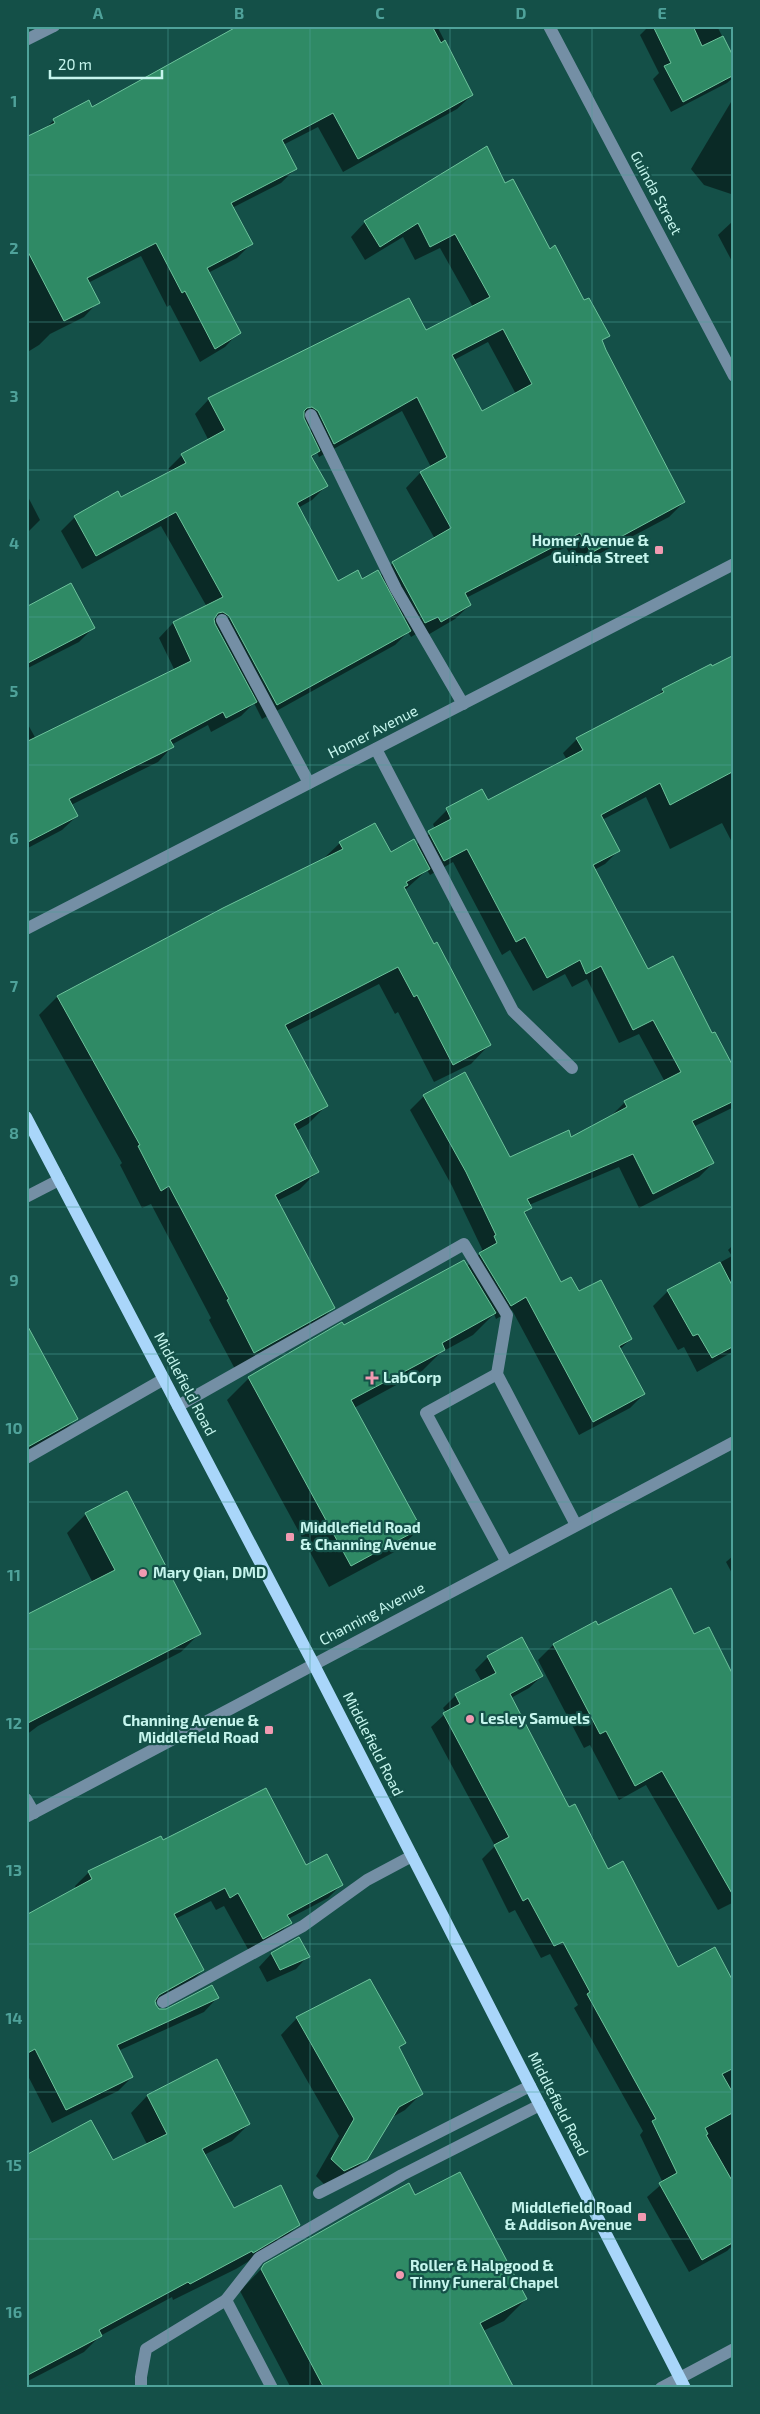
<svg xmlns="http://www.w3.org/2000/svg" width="760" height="2414" font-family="'Exo 2',sans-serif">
<rect width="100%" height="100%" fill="#145048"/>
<g fill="#0007" fill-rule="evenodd">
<polygon points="241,26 437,26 472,95 457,109 343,172 318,127 283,145 296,168 281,183 232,208 251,244 237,258 208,273 239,332 225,347 200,362 170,305 167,307 141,256 88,283 98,302 84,317 50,334 39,345 26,353 26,248 44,130 54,120 91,109"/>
<polygon points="649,26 717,26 734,60 734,77 727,83 671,112 653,79 659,73 640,35"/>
<polygon points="734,97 734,195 704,185 691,169"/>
<path d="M505,185L608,336L601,342L684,502L669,517L576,566L566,547L466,598L470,605L455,619L426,636L423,630L411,637L408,632L395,645L262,719L254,703L241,716L211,732L208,725L171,745L172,747L158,762L71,805L77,816L62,830L26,849V721L36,739L175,671L159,638L173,623L207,607L161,526L82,569L61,531L75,517L120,498L169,473L167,470L182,455L209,441L195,414L209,399L425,332L473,307L440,248L415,260L403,237L365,260L351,237L365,222ZM488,342L516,394L481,413L454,360ZM402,411L431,467L420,473L406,488L435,539L393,563L380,576L362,580L338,582L298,508L312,500L326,486L311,458L317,452L319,457Z"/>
<polygon points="734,220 734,265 718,235"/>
<polygon points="26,493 40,520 26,534"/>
<polygon points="26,608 93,628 79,642 26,669"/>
<polygon points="734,656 734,846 722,823 670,849 646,797 602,820 619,850 605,864 594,870 647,971 712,1035 734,1070 734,1107 693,1127 713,1163 699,1177 639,1208 619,1167 529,1205 530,1208 524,1214 560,1284 578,1293 631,1339 620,1349 644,1394 630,1408 579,1435 512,1310 496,1319 494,1314 473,1335 440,1353 422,1371 354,1408 420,1528 398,1550 329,1587 227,1400 249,1378 343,1327 467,1266 481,1253 482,1249 452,1186 410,1110 424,1096 510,1159 571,1138 611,1116 625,1102 665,1082 639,1034 619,1043 587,979 572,987 565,974 533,991 510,950 502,955 453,862 430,875 427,870 405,890 489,1045 471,1064 434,1082 398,1012 395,1014 379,984 287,1031 326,1106 308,1124 296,1131 317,1172 299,1190 277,1201 333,1308 315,1326 236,1371 209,1320 211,1318 151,1204 142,1208 120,1165 122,1163 39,1015 57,997 224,909 322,860 340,843 375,825 390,853 416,845 435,829 433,824 447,810 487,802 567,760 563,753 577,739 655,698 663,690"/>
<polygon points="734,1244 734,1351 697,1372 684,1347 678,1350 653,1306 668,1291 732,1256 728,1250"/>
<polygon points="26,1326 76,1419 57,1438 26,1455"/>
<polygon points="86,1514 200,1633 181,1652 38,1726 26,1735 26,1617 93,1583 67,1533"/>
<polygon points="734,1555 734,1577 726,1562"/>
<polygon points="597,1626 694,1636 734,1697 734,1902 718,1910 646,1785 619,1800 590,1745 584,1748 538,1660 553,1645"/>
<polygon points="488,1657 542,1676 529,1688 511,1698 569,1809 607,1871 678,1968 734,1994 734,2244 727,2251 689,2272 647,2197 663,2183 640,2135 643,2131 574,2008 578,2005 550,1954 541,1958 515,1910 509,1913 482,1859 495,1846 431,1727 446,1713 443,1708 456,1695 482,1682 475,1670"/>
<polygon points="161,1837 163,1842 305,1867 342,1884 328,1898 288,1919 290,1923 276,1936 249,1951 224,1906 216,1910 211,1901 175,1919 203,1970 189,1984 154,2003 159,2010 167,2011 217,1998 204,2012 118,2051 132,2077 118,2091 52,2123 26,2072 26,1916 76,1889 75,1886 89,1872"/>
<polygon points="299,1939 308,1956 296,1969 267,1982 259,1967 271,1954"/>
<polygon points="297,2018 405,2042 398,2049 421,2094 405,2110 391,2118 366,2159 349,2176 327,2187 316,2176 339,2136 281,2035"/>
<polygon points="216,2060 249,2124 232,2141 204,2155 234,2209 299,2224 282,2241 236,2269 173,2300 172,2297 100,2336 84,2352 26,2382 26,2157 113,2162 147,2144 131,2113 147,2096"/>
<polygon points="414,2197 526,2299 504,2321 483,2331 503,2388 291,2388 240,2291 265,2265"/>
<polygon points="26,2385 114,2385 115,2388 26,2388"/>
</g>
<g fill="#2f8a65" stroke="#6dc39c" fill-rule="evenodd">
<polygon points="238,26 432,26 441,43 445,40 473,95 358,159 333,113 282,140 297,169 231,203 253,244 207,268 241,333 215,349 185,291 182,293 156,243 87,278 100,303 64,321 26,248 26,137 55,123 53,119 89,100 92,107"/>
<polygon points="653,26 693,26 702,46 723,36 734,58 734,75 683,102 664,66 671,63"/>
<path d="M487,146L505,183L513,179L550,249L555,245L584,300L589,298L610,336L602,340L606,350L685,502L591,553L580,533L465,593L471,605L441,622L438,617L425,623L392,562L451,528L420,472L447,457L417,397L334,444L318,411L312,407L307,408L304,411V418L320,451L311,456L328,486L297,503L338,581L358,570L362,579L378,570L411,631L277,705L229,616L223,612L218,613L214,619L215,624L257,702L226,718L223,712L170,740L174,747L69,799L78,816L26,843V742L191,661L173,622L223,597L176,512L96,556L74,516L118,491L121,497L186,463L181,454L225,430L208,398L409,298L426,330L490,297L455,234L430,247L418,223L380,247L364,221ZM503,329L532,384L482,411L452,355Z"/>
<polygon points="71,583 95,628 26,664 26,607"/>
<polygon points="734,655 734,771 670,805 660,783 601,815 620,851 593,865 648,969 673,956 712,1033 715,1032 734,1068 734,1101 692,1121 714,1163 653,1194 633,1154 527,1199 532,1208 524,1212 561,1282 571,1277 579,1291 601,1280 632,1339 619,1346 645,1394 593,1422 526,1297 511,1306 479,1253 497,1243 494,1236 496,1235 466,1172 423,1095 465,1072 510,1157 569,1130 571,1137 627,1107 624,1101 681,1072 653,1020 633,1030 601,966 586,974 580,960 547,978 525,937 516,942 467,849 444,861 428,831 451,819 446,808 482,789 488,800 583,750 576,738 664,692 662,689 711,664 712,666"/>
<polygon points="375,823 391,852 414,839 430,869 406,882 408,885 404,887 434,944 437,942 491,1045 453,1065 417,995 414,997 398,967 285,1025 328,1106 294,1124 319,1172 275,1195 335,1308 254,1353 227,1300 229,1299 169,1186 161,1191 138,1146 140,1145 57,996 223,908 343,849 339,842"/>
<polygon points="464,1260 496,1313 442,1343 445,1350 351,1400 421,1528 351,1566 248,1377 342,1322 344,1325"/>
<polygon points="720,1262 734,1289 734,1346 712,1358 698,1334 693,1336 667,1290"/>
<polygon points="26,1323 78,1419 26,1448"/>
<polygon points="127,1491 201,1634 26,1724 26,1615 115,1570 85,1513"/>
<polygon points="671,1588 694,1634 709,1627 734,1677 734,1897 662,1771 635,1786 606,1731 600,1734 553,1644 596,1621 598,1625"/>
<polygon points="522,1637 543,1676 510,1694 569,1807 575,1804 608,1869 623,1861 678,1967 715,1947 734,1983 734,2068 722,2074 734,2095 734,2112 705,2128 708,2134 706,2135 734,2184 734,2242 702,2260 659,2183 677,2173 652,2121 656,2119 587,1994 590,1992 563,1942 554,1946 528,1898 523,1901 494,1845 509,1837 443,1713 460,1704 455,1694 496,1673 487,1656"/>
<polygon points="266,1788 306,1865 327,1854 343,1885 287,1915 292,1923 263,1939 238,1893 230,1898 225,1888 174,1914 204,1970 159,1995 155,2001 156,2005 159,2009 166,2009 212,1985 219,1998 117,2045 133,2077 66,2110 35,2049 26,2054 26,1915 92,1879 88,1871 161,1836 163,1840"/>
<polygon points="299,1937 310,1957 280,1970 271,1953"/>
<polygon points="370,1979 406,2043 399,2047 423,2094 399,2107 367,2160 344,2171 331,2159 354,2119 296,2017"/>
<polygon points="217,2059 250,2124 202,2149 234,2208 281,2185 300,2225 253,2253 252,2251 190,2284 188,2282 99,2330 102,2336 26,2376 26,2155 91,2120 113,2160 167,2134 147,2095"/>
<polygon points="460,2172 527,2299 480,2323 514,2388 324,2388 261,2269 264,2264 354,2213 409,2183 415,2195"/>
</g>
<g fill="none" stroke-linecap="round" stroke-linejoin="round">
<g stroke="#748fa5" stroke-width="12">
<polyline points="549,26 734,376"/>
<polyline points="26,40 54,26"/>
<polyline points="311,415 396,589 463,704"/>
<polyline points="222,620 309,783"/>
<polyline points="376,749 513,1011 572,1068"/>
<polyline points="26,929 734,564"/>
<polyline points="26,1197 59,1180"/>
<polyline points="497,1374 426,1413 506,1561"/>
<polyline points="178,1406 464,1244 507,1315 497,1374 576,1525"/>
<polyline points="26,1458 164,1379"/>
<polyline points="26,1799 34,1813"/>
<polyline points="26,1817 734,1442"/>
<polyline points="163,2002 303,1926 367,1880 412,1856"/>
<polyline points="319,2193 530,2086"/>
<polyline points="141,2388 141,2377 146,2349 226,2300"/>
<polyline points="272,2388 226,2300 259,2258 402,2175 540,2105"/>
<polyline points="661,2388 734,2349"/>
</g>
<polyline stroke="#a9d6fa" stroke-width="12" points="26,1117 313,1663 685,2388"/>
</g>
<path fill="none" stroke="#4fa29a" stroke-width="1" stroke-opacity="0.55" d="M168,26V2388M310,26V2388M450,26V2388M592,26V2388M26,175H734M26,322H734M26,470H734M26,617H734M26,765H734M26,912H734M26,1060H734M26,1207H734M26,1354H734M26,1502H734M26,1649H734M26,1797H734M26,1944H734M26,2092H734M26,2239H734"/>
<g fill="#f19ab1" stroke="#145048" stroke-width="2">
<rect x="654" y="545" width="10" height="10" rx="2.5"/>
<path d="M369.5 1370.5h5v5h5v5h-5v5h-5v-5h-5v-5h5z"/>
<rect x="285" y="1532" width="10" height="10" rx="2.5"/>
<circle cx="143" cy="1573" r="5"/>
<circle cx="470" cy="1719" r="5"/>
<rect x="264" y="1725" width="10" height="10" rx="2.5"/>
<rect x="637" y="2212" width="10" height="10" rx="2.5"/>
<circle cx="400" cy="2275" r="5"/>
</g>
<g text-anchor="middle" stroke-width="4.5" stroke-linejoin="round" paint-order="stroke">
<g font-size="15" fill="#c5f5ed" stroke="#145048">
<text transform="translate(656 193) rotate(62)" y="5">Guinda Street</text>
<text transform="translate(373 732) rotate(-27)" y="5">Homer Avenue</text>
<text transform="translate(185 1384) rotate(62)" y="5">Middlefield Road</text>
<text transform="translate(372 1614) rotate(-28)" y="5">Channing Avenue</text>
<text transform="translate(373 1744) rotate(63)" y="5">Middlefield Road</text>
<text transform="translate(558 2104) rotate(63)" y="5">Middlefield Road</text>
</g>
<g font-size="15" font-weight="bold" fill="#c5f5ed" stroke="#145048" text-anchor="start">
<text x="649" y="546" text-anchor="end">Homer Avenue &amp;<tspan x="649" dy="17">Guinda Street</tspan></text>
<text x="383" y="1383">LabCorp</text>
<text x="300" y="1533">Middlefield Road<tspan x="300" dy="17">&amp; Channing Avenue</tspan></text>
<text x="153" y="1578">Mary Qian, DMD</text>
<text x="480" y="1724">Lesley Samuels</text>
<text x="259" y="1726" text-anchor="end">Channing Avenue &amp;<tspan x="259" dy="17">Middlefield Road</tspan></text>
<text x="632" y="2213" text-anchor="end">Middlefield Road<tspan x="632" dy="17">&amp; Addison Avenue</tspan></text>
<text x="410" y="2271">Roller &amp; Halpgood &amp;<tspan x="410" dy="17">Tinny Funeral Chapel</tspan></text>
</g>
</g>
<rect width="760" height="2414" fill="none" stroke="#145048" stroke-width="55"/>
<path d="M50 70v8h112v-8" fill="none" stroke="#c5f5ed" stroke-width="2.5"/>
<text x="58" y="70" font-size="15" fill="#c5f5ed" stroke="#145048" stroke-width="4" paint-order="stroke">20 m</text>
<rect x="28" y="28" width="704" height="2358" fill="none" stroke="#4fa29a" stroke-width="2"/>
<g font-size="16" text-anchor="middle" font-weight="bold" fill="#4fa29a">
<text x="98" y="19">A</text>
<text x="239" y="19">B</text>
<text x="380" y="19">C</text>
<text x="521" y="19">D</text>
<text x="662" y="19">E</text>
<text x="14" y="107">1</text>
<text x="14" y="254">2</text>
<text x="14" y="402">3</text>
<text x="14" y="549">4</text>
<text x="14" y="697">5</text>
<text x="14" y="844">6</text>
<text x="14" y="992">7</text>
<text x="14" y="1139">8</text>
<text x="14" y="1286">9</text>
<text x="14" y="1434">10</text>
<text x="14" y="1581">11</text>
<text x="14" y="1729">12</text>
<text x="14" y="1876">13</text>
<text x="14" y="2024">14</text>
<text x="14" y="2171">15</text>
<text x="14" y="2318">16</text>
</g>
</svg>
